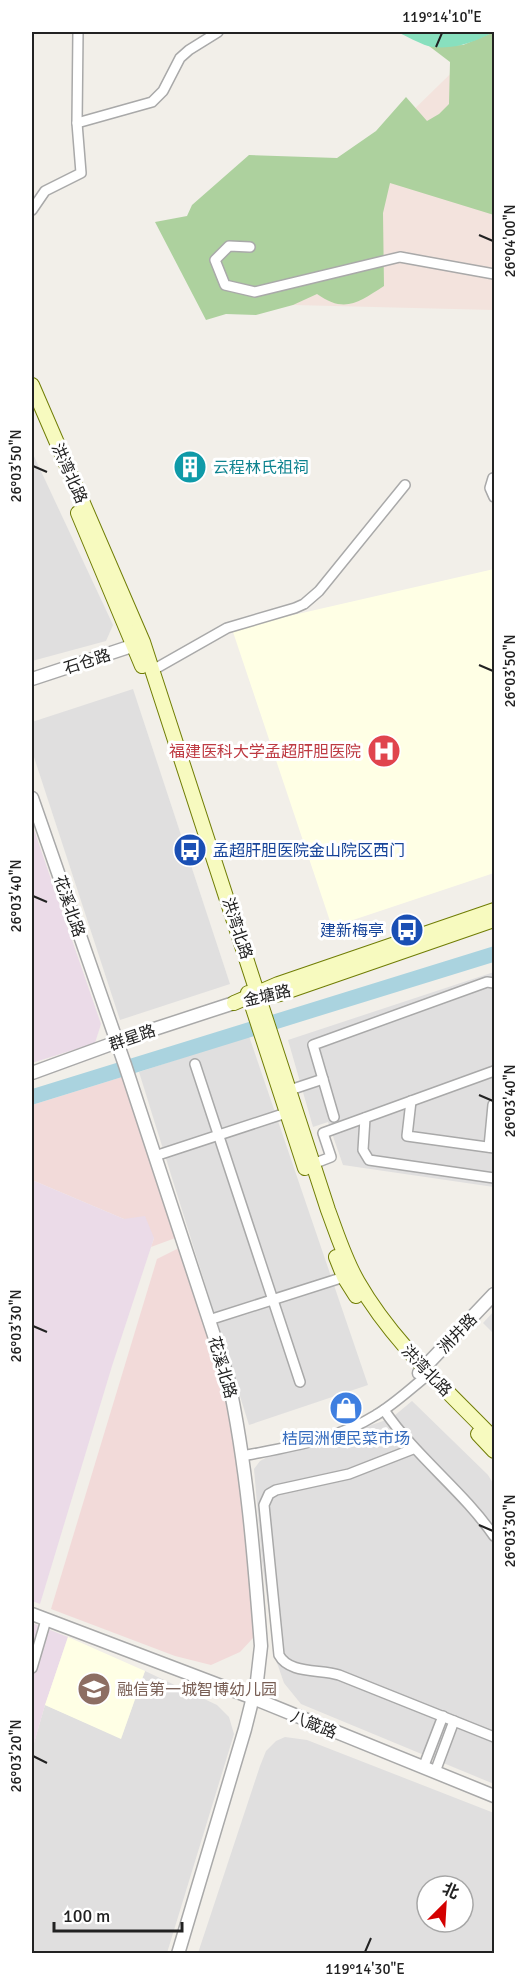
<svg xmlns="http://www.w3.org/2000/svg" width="526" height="1985" font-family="Signika,'Noto Sans SC',sans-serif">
<rect width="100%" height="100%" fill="#f2efe9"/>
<g fill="#e0dfdf" fill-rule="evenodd">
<polygon points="32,452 113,625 106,641 32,661"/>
<polygon points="133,689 230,984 120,1020 32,751 32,722"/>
<polygon points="494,972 494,1187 343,1165 328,1122 313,1127 288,1040"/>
<polygon points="249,1036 368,1385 249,1425 139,1072"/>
<polygon points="494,1311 494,1334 483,1323"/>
<polygon points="412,1401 488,1475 494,1485 494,1784 301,1704 284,1683 275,1657 262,1561 254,1469 260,1461 273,1454 314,1445 383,1421 394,1416"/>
<polygon points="145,1671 217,1705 229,1717 234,1734 167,1953 32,1954 32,1750 45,1705 121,1738"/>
<path d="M285,1737L307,1740L494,1813V1953H198L260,1766L266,1751L276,1741ZM427,1886H463V1922H427Z"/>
</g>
<g fill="#f2dad9">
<polygon points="122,1077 178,1237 151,1247 154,1238 124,1219 32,1180 32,1105"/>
<polygon points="181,1247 224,1389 237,1457 253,1621 253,1638 240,1652 211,1665 175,1656 51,1609 157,1259"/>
</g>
<g fill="#ebdbe8">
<polygon points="32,824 101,1024 95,1043 32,1063"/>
<polygon points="32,1180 124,1219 145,1216 154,1238 112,1366 40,1604 32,1601"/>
<polygon points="32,1623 68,1637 45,1705 32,1750"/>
</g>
<g fill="#ffffe5">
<polygon points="494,569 494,873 332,927 232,629"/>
<polygon points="68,1637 145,1671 121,1739 45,1705"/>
</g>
<polygon fill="#f3e3dd" points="494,38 494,310 216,303 485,40"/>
<path fill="#add19e" d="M494,32V215L390,183L383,213L384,286C359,302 345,314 317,294L293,305L256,315L226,314L206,320L155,222L187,216L192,205L249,155L337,158L376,131L406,97L427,121L439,114L449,104L450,62L429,46L463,45Z"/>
<path fill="#88e0be" d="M397,32H494C474,42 452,51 428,46C418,43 407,36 397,32Z"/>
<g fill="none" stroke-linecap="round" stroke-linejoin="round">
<polyline stroke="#aad3df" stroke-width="15" points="32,1097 494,954"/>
<g stroke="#a9a9a9" stroke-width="12">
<g id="minor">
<polyline points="77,123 152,102 163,91 180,58 189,50 218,32"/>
<polyline points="32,210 45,191 81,173 77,123 78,32"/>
<polyline points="250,247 229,246 215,260 225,285 255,292 400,257 494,274"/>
<polyline points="493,478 490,488 494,497"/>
<polyline points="153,670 227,628 295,608 304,604 319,591 405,485"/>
<polyline points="195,1064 300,1382"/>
<polyline points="290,1090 323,1079"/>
<polyline points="411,1101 407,1136 494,1148"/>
<polyline points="334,1117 313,1045 487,982 494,983"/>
<polyline points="365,1118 363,1150 369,1160 494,1178"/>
<polyline points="489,1147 493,1105 494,1105"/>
<polyline points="155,1156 286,1113"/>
<polyline points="313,1164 331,1157 323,1133 494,1071"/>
<polyline points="209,1320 344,1277"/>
<path d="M384,1410C416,1457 462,1490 494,1536"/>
<path d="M413,1449L349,1474L276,1490L269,1494L264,1505L279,1655C289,1674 320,1669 339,1675L494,1737"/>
<path d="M243,1456C288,1447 336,1440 376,1415C393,1405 408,1391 424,1378"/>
<polyline points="32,1668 46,1620"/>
<polyline points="423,1768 443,1716"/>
<polyline points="435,1772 454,1721"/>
</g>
</g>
<g stroke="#a9a9a9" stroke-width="15">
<g id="tertiary">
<polyline points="32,679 141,643"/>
<path d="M32,798L125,1065L228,1378C247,1466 254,1556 261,1646L257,1681L245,1729L178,1954"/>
<polyline points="32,1073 136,1035 234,1003"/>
<polyline points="419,1373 494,1294"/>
<polyline points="32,1614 253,1698 494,1796"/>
</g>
</g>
<g stroke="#707d05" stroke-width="16">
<g id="secondary">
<path d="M32,385L143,642L328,1210C337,1234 345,1260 358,1282C393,1343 446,1389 494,1439"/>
<polyline points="78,513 142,666"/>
<polyline points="248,993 305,1168"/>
<polyline points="259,997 280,994 494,920"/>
<polyline points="234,1003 278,984 494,910"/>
<polyline points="336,1257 344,1277 356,1296"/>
<polyline points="478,1434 494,1451"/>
</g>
</g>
<use href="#minor" stroke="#fff" stroke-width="9"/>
<use href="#tertiary" stroke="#fff" stroke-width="12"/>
<use href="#secondary" stroke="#f7fabf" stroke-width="14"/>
</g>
<path fill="none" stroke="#222" stroke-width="2" d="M436,47L442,33M479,235L493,241M33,466L47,472M479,665L493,671M33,896L47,902M479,1095L493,1101M33,1326L47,1332M479,1525L493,1531M33,1756L47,1763M365,1952L371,1938"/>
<defs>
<g id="building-disc" transform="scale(1.725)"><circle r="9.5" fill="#0f9aa8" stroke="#fff"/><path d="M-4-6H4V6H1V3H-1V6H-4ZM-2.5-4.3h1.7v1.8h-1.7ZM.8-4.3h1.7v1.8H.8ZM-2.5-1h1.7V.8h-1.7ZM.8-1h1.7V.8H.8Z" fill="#fff"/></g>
<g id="hospital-disc" transform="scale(1.725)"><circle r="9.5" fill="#e0444e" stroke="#fff"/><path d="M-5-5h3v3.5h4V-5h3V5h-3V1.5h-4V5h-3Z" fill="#fff"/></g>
<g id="bus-disc" transform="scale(1.725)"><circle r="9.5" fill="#1a4fb4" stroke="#fff"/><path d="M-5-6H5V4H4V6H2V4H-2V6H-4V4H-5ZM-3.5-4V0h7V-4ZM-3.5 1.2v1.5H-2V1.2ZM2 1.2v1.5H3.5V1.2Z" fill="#fff"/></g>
<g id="shop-disc" transform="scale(1.725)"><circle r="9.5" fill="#3f7fe0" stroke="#fff"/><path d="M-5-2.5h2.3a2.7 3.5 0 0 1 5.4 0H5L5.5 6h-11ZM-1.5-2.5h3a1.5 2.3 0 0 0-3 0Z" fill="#fff"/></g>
<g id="school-disc" transform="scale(1.725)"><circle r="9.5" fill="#8d6e63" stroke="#fff"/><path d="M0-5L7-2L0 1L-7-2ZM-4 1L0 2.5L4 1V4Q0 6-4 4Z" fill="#fff"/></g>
</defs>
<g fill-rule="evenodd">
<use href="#building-disc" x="190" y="467"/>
<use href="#hospital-disc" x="384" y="751"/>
<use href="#bus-disc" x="190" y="850"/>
<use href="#bus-disc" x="407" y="930"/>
<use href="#shop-disc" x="346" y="1408"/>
<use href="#school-disc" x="94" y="1689"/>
</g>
<g text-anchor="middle" stroke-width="6" stroke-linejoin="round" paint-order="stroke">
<g font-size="16" fill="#0d838f" stroke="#fff" text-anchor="start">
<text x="213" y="473">云程林氏祖祠</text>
</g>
<g font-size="16" fill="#222" stroke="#fff">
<text transform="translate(70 473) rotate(66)" y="6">洪湾北路</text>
<text transform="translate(87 661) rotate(-18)" y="6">石仓路</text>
<text transform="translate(70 906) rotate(71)" y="6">花溪北路</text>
<text transform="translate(238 928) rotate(72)" y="6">洪湾北路</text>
<text transform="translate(267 995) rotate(-13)" y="6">金塘路</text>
<text transform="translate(132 1037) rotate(-19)" y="6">群星路</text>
<text transform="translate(457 1333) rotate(-46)" y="6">洲井路</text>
<text transform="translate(223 1367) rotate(74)" y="6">花溪北路</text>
<text transform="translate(427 1370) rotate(46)" y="6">洪湾北路</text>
<text transform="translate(314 1724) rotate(22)" y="6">八箴路</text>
</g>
<g font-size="16" fill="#be3a42" stroke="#fff" text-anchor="end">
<text x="361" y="757">福建医科大学孟超肝胆医院</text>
</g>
<g font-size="16" fill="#164399" stroke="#fff" text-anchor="start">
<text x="213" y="856">孟超肝胆医院金山院区西门</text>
<text x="384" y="936" text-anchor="end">建新梅亭</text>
</g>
<g font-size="16" fill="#366cbe" stroke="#fff">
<text x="346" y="1444">桔园洲便民菜市场</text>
</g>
<g font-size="16" fill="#785e54" stroke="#fff" text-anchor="start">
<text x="117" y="1695">融信第一城智博幼儿园</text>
</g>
</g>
<rect width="526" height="1985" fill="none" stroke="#ffffff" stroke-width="66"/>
<g transform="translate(445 1904) rotate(24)"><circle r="28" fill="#ffffff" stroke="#a7a7a7" stroke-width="1.5"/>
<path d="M0-4.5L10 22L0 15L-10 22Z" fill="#d40000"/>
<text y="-9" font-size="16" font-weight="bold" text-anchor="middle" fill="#222222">北</text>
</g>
<path d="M54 1922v9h128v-9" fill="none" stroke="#222222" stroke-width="3"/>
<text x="63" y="1922" font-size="18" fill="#222222" stroke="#ffffff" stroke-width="4.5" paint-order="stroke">100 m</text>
<rect x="33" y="33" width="460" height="1919" fill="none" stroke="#222" stroke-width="2"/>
<g font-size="15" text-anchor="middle" fill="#222">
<text x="442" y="22">119°14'10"E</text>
<text transform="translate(510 241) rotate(-90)" y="5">26°04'00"N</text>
<text transform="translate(16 466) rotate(-90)" y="5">26°03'50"N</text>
<text transform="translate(510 671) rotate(-90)" y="5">26°03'50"N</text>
<text transform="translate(16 896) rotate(-90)" y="5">26°03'40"N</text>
<text transform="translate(510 1101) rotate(-90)" y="5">26°03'40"N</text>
<text transform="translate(16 1326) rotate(-90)" y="5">26°03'30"N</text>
<text transform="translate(510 1531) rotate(-90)" y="5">26°03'30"N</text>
<text transform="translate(16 1756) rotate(-90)" y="5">26°03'20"N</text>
<text x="365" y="1974">119°14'30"E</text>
</g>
</svg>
